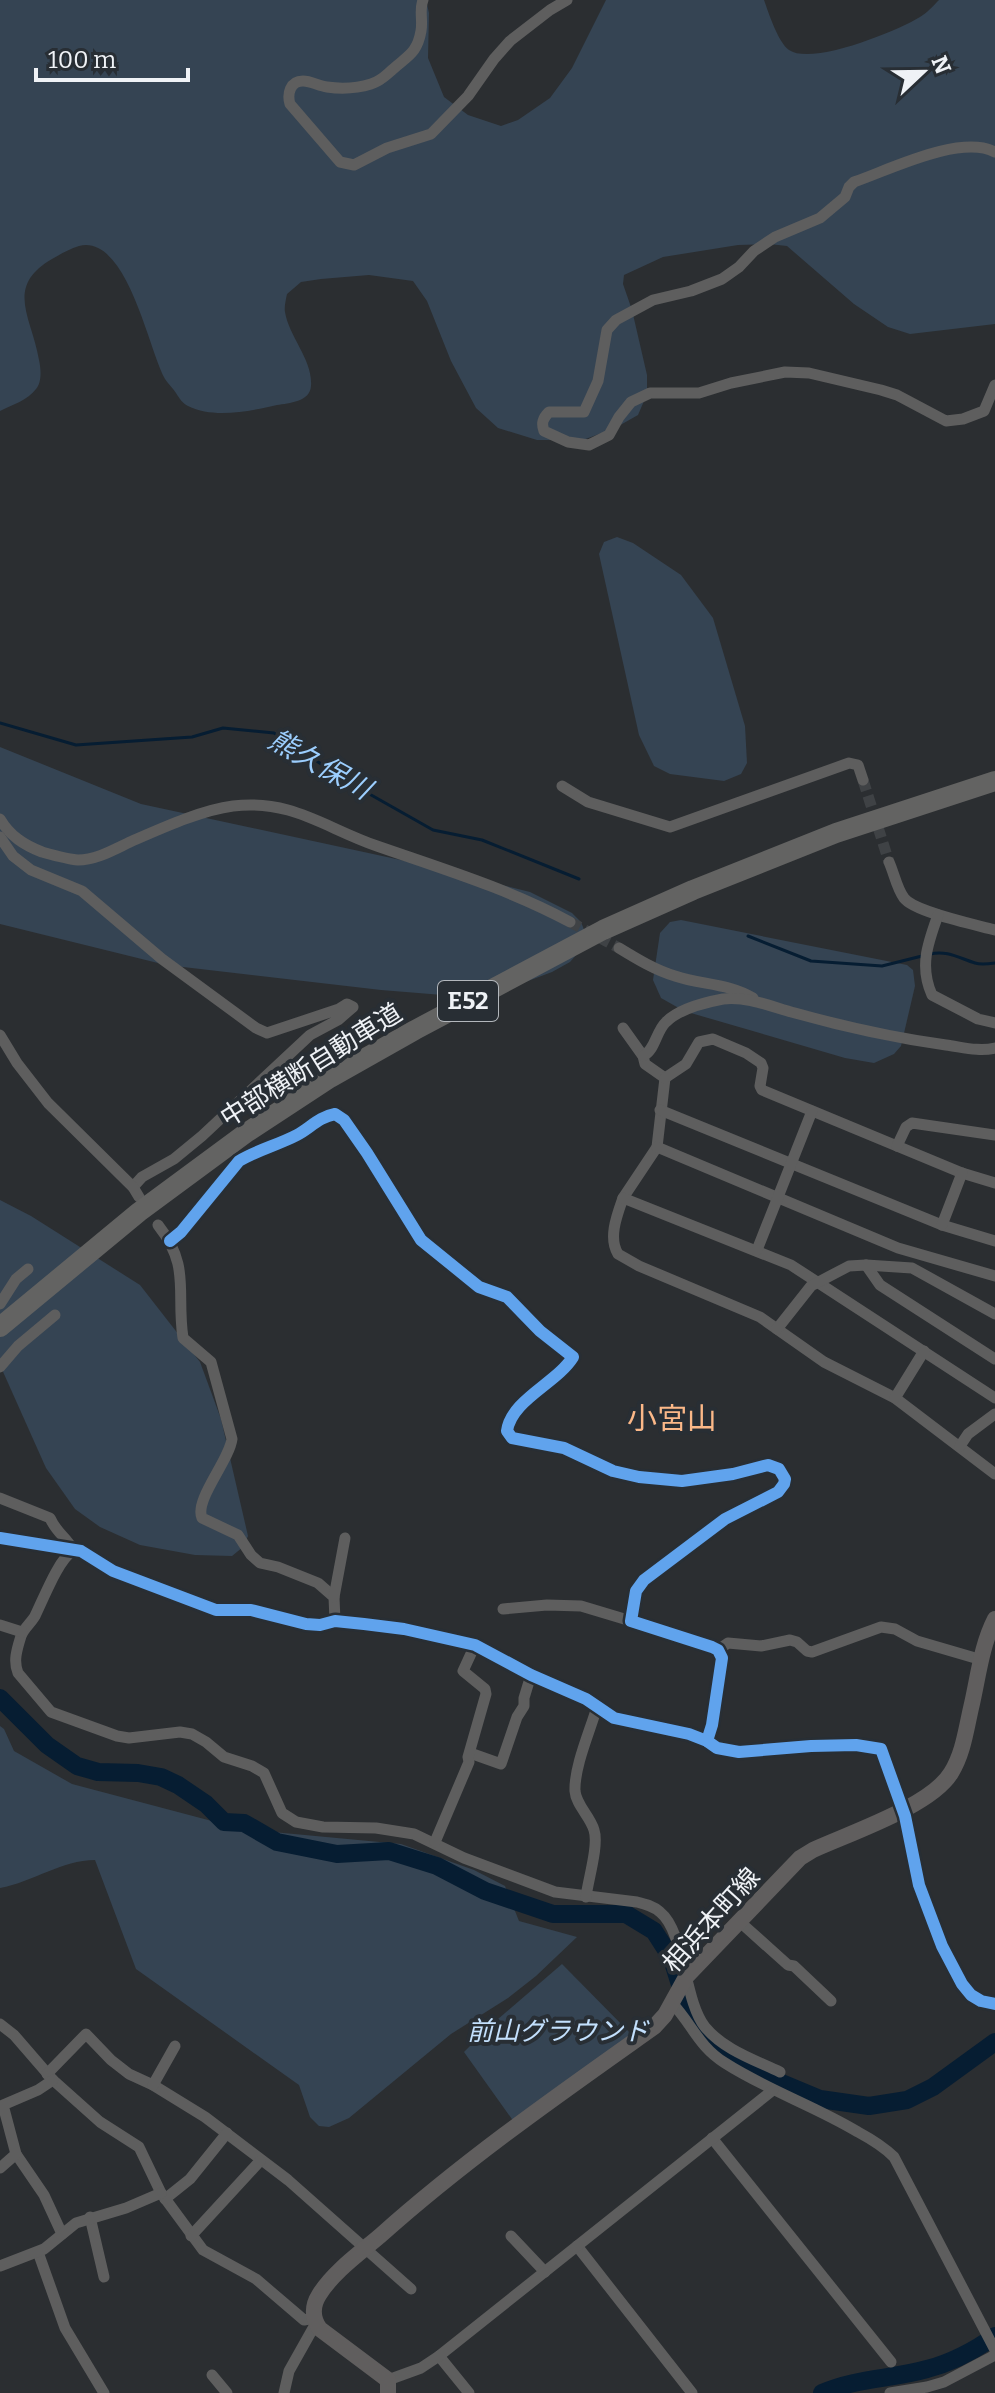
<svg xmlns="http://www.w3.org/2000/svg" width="995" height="2393" font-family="Bitter,'Noto Sans JP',serif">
<rect width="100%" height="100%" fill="#2b2e31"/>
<g fill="#354453">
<path d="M0,0H426L429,13L428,58L444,97L468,115L501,126L518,120L550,98L572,68L606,0H764C769,14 778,42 789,50C812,66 897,31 920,17C927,13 933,6 939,0H995V324L910,334L888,327L854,304L787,246L769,244L738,245L663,257L624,275L623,284L632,310L647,375V394L638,415L615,428L583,440H537L498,428L476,408L451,361L427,301L413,281L369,275L321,279L301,282L287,294C286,299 284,307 285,312C289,337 313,360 311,386C310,402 289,403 277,405C250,411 214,419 188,406C183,404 179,398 176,393C173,388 168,384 165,379C148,348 127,234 79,246C69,249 61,254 52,259C4,287 32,317 39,360C41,369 42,382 36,389C28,400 12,405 0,411Z"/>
<polygon points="617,537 633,543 681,575 713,618 745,726 747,763 741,774 724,781 670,774 654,766 639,735 599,554 604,542"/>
<polygon points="0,747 141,804 410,862 530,892 572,913 581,922 587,937 584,946 570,962 552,972 512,987 455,996 381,990 166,965 0,924"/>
<polygon points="681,920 907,965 913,970 915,986 901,1046 894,1054 874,1063 845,1058 684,1011 661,998 653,980 660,933 670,922"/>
<polygon points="0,1200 31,1216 140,1285 200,1362 221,1419 248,1536 243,1547 232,1556 195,1555 140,1545 100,1527 75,1509 46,1468 0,1365"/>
<path d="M0,1726L4,1729L14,1751L72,1784L242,1829L401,1844L474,1870L505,1886L519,1921L577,1937L536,1976L508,1998L451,2034L349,2118L329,2127L319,2126L310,2117L299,2085L136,1969L95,1860C62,1860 33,1882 0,1888Z"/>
<polygon points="562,1964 634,2037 514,2122 464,2052 491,2025"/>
</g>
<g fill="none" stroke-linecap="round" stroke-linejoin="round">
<g stroke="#061d32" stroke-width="3">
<polyline points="0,723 76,745 192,737 223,728 274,733 350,783 433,830 482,840 579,879"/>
<polyline points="748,936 811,961 882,966 922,956"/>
<path d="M930,954C947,950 959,958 975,963C981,965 988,964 995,963"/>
</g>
<g stroke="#061d32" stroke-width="18">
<polyline points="0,1698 47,1745 77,1766 98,1772 138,1773 161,1777 178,1785 206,1804 224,1822 244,1823 277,1842 337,1854 389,1851 437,1866 485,1891 553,1914 626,1914 654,1931 672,1959 687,2007 698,2031 724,2054 772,2079 820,2099 869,2106 907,2100 933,2087 995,2042"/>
<path d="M822,2393C856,2378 892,2379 927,2369C950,2363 975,2350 995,2336"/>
</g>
<g stroke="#3f4245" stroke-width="11" stroke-dasharray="11 5.5" stroke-linecap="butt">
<polyline points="863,780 889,862"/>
<polyline points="570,922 619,948"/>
</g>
<g stroke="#5e5e5e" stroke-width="11">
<path d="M423,0C419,10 423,20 421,31C417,54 407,56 392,70C385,76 381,81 371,84C358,88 341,89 327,87C319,86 311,81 303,81C290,81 287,94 290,104L340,162L354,165L387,148L431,134L468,96L494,59L510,41L550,10L567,0"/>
<path d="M995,152C960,134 889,170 854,182L849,187L845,197L820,218L775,237L754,251L739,267L722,279L691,291L653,300L616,320L607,330L598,381L584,412H549C543,418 541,423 544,431L568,442L589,445L609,435L619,417L631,402L650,393H699L731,383L785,372L809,373L881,390L897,395L946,421L963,419L984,411L995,385"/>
<polyline points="562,786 588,802 670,827 849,763 858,765 863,780"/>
<path d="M0,819C10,836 24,845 42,852C53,855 67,859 78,860C96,860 113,850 130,842C160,829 201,810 233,806C292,799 325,828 377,846C443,869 509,889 570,922"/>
<polyline points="0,837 13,856 31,870 82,891 162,959 256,1028 267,1033 339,1009 347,1004 353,1007 338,1020 310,1035 202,1136 174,1159 142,1177 133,1187"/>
<path d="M889,862C894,873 897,889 904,898C914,912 977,925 995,930"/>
<path d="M938,915C928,943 919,966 932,995L978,1019L995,1023"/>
<path d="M619,948C637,959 655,970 675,976C702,985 728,983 753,998"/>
<polyline points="623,1028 643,1056 645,1064 665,1078"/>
<polyline points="0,1035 17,1063 48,1103 133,1187 139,1197"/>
<path d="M643,1056C655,1051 656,1031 666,1022C679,1009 707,1002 723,999C748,996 772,1007 795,1013C845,1027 895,1038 946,1045C962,1047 979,1052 995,1048"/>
<path d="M665,1078L657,1147L623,1198C617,1215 608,1238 618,1254L639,1266L760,1317L824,1362L895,1398L995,1474"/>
<polyline points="665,1078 686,1064 699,1042 713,1039 746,1053 761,1063 763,1068 760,1086 762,1090 962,1173 995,1183"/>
<polyline points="660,1110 942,1225 995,1241"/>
<polyline points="897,1146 906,1127 912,1123 995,1135"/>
<polyline points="657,1147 898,1248 995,1276"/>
<polyline points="623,1198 791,1265 995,1398"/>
<path d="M158,1225C191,1267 176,1291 183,1338L211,1362L232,1439C229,1461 194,1500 202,1518L238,1535L251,1555L260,1563L278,1567L318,1583L334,1597L335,1621"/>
<polyline points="942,1225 962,1173"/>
<path d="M170,1241L181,1232L239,1161C257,1150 278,1145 297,1135C310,1128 319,1117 335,1114L344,1120L367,1153L421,1240L479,1287L507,1297L540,1331L573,1357C557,1383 511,1400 507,1431L512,1438L564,1448L613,1471L639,1477L682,1481L733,1474L768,1465L779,1469L785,1479L784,1484L778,1492L725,1519L644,1580L636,1591L631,1621L712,1647L718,1650L722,1658L712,1725L707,1741"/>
<polyline points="757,1250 812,1111"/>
<polyline points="866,1265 880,1285 995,1359"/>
<polyline points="0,1304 16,1279 28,1269"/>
<polyline points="777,1329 811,1286 849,1266 866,1265 912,1268 995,1314"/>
<polyline points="0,1367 18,1346 55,1315"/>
<polyline points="895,1398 924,1351"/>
<polyline points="960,1446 968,1434 995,1414"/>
<path d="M0,1498L50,1518C57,1534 67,1537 73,1550"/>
<polyline points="0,1538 81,1551 113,1571 216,1610 251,1610 306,1624 320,1625 335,1621 364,1624 404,1629 475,1645 531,1675 586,1699 614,1718 689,1734 707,1741 717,1748 739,1752 811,1746 856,1745 881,1749 905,1816 919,1885 942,1946 962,1984 971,1995 981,2001 995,2004"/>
<path d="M73,1551C59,1558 43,1600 35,1616C31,1623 24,1628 21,1636C17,1649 13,1661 18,1673L51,1712L117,1736L129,1738L180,1732L192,1734L206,1742L224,1757L252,1766L264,1773L282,1813L296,1822L323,1827L376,1828L414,1834L464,1858L555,1892L637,1902C645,1904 653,1906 660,1912C685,1932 684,2001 705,2027C724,2050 755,2060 780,2072"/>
<polyline points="334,1597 345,1538"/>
<polyline points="503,1609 547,1605 581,1606 631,1621"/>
<polyline points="0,1625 22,1632"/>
<polyline points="718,1650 728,1643 761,1646 790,1640 797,1642 807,1651 812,1652 881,1627 895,1629 917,1641 982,1660"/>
<polyline points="470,1753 501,1764 517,1717 524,1706 524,1698 531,1675"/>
<polyline points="435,1842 469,1762 468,1757 486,1694 485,1689 463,1671 475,1645"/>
<path d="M586,1897C588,1880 599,1845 594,1830C590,1816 576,1805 575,1791C574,1767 590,1731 597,1707"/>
<polyline points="740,1922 788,1965 794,1966 831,2001"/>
<path d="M672,2003C692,2024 698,2046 725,2063C767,2090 815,2106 858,2132C871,2139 883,2146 894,2157L995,2350"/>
<polyline points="0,2024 14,2035 53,2080 100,2122 139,2147 161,2193 203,2250 256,2279 304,2320 314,2318"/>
<polyline points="47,2074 86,2034 111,2060 129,2074 153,2085 205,2117 288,2180 411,2289"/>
<polyline points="153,2085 175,2046"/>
<polyline points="712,2138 891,2362"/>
<polyline points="16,2154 44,2195 62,2234"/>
<polyline points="0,2168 16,2154 3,2105 38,2090 53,2080"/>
<polyline points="165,2199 190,2179 227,2133"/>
<polyline points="90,2217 104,2277"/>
<polyline points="191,2236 260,2161"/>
<polyline points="511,2236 545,2272"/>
<polyline points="577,2246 692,2393"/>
<polyline points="38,2252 65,2328 104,2393"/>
<polyline points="0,2266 44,2249 76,2223 126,2208 161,2193"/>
<polyline points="439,2356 469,2393"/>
<polyline points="212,2375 227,2393"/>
<polyline points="388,2380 421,2368 439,2356 773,2090"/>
<polyline points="284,2393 289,2371 316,2323"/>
<polyline points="890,2393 927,2387 944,2382 995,2355"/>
</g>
<path stroke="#605e5e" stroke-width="16" d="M388,2393V2380L320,2329C312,2318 312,2306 319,2295C333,2272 360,2253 381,2235C466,2159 561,2093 654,2027L665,2015L686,1977L800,1858L813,1850C850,1833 931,1806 951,1773C963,1754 966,1730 971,1708C978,1679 981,1646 995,1619"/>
<polyline stroke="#636362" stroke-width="20" points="0,1327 139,1212 246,1133 330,1078 415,1030 603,930 693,890 836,833 995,781"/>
<g stroke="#282e34" stroke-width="17">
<g id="cycleway">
<path d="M170,1241L181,1232L239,1161C257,1150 278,1145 297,1135C310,1128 319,1117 335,1114L344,1120L367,1153L421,1240L479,1287L507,1297L540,1331L573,1357C557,1383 511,1400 507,1431L512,1438L564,1448L613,1471L639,1477L682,1481L733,1474L768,1465L779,1469L785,1479L784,1484L778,1492L725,1519L644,1580L636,1591L631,1621L712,1647L718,1650L722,1658L712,1725L707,1741"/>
<polyline points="0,1538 81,1551 113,1571 216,1610 251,1610 306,1624 320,1625 335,1621 364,1624 404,1629 475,1645 531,1675 586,1699 614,1718 689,1734 707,1741 717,1748 739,1752 811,1746 856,1745 881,1749 905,1816 919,1885 942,1946 962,1984 971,1995 981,2001 995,2004"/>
</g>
</g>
<use href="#cycleway" stroke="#60a3ed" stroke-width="12"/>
</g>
<g text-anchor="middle" stroke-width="8" stroke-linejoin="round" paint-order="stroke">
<rect fill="#282e34" stroke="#b3b7bc" stroke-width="2" x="438" y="981" width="60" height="40" rx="6"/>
<g font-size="24" font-weight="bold" fill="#eff2f6">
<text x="468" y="1009">E52</text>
</g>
<g font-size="26" fill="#eff2f6" stroke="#282e34">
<text transform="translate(311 1065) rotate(-32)" y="9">中部横断自動車道</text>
<text transform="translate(711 1920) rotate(-48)" y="9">相浜本町線</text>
</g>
<g font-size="26" font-style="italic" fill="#c3e0fd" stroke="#282e34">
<text x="558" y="2040">前山グラウンド</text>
</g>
<g font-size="28" font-style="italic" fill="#9ccefe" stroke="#282e34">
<text transform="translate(320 764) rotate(29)" y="10">熊久保川</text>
</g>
<g font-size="30" fill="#fbb888" stroke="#282e34">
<text x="672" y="1429">小宮山</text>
</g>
</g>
<g transform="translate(923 72) rotate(68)" stroke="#282e34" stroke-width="6" paint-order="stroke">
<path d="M0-6L14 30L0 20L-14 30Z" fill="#eff2f6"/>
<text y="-12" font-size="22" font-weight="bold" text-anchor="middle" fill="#eff2f6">N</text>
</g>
<path d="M36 68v12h152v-12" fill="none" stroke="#eff2f6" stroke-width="4"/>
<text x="48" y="68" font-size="24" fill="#eff2f6" stroke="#282e34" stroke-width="6" paint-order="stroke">100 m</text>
</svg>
